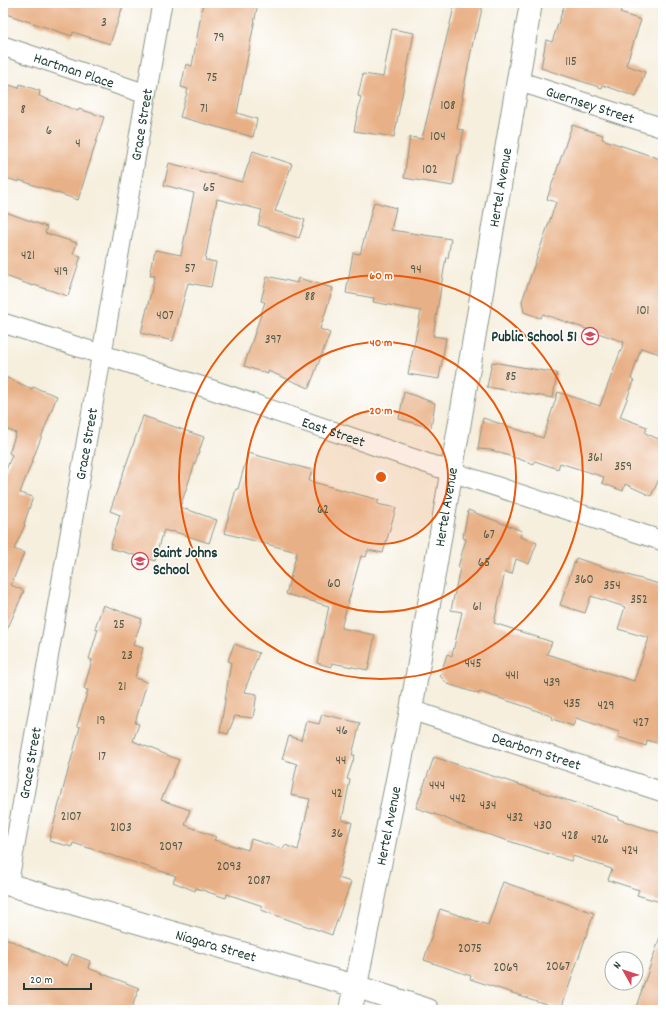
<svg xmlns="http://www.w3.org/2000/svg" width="666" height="1013" font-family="Dekko,sans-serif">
<rect width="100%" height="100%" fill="#fff"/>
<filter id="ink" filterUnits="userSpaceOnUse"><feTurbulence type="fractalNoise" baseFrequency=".025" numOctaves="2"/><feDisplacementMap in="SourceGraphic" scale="8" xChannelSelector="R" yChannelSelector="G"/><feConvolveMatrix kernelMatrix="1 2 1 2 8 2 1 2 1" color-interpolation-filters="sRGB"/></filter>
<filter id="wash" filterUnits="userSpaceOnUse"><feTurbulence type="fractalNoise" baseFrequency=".012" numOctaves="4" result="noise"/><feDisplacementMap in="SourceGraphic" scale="16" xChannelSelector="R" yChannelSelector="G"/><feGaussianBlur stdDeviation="0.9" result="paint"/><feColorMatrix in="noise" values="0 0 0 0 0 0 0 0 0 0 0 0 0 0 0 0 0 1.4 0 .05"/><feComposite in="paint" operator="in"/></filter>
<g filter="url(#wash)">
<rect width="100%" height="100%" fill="#f6efde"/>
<g id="blocks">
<g fill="#e8b086">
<polygon points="3,3 124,3 110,44 73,32 72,36 3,13"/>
<polygon points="203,3 258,3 237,113 257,119 253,137 180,117 188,89 181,87 186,64 192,66"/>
<polygon points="455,3 483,3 477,32 475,32 462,97 463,97 457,129 464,130 459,155 458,155 453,186 404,178 410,137 422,139"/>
<polygon points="565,3 623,3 620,13 641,20 626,65 645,72 636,97 603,85 602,88 541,68 546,40 552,42"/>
<polygon points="392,29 414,33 394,137 354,131 361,97 358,96 363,74 383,77"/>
<polygon points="3,83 19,88 20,84 40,91 39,96 78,111 79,109 104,117 78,200 19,180 19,182 3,177"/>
<polygon points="572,125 603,135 602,139 663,160 663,355 641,348 631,379 634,381 620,417 647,427 645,433 663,441 663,471 651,496 625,484 623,491 602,483 604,477 560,463 558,469 535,461 534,464 491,450 478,449 483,418 543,438 558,392 600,406 624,342 543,314 540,318 524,312 522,301 556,202 547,199"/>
<polygon points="253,151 292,164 275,211 305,220 299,238 258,225 262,210 217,199 205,260 216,262 211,287 188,283 173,341 141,333 155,276 150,276 155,250 181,255 194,193 164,185 169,163 242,182"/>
<polygon points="374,202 396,208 391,230 451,239 448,258 446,257 433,336 446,338 439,379 408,374 421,311 373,302 374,298 346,293 353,253 360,254"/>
<polygon points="3,211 47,227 45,233 77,243 73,254 81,256 68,296 34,285 33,286 3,275"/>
<polygon points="267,276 297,283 298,278 333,288 320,329 330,333 309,388 268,371 268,374 244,366 265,302 261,301"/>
<polygon points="492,362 557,373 553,398 487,387"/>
<polygon points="3,376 32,389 33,387 57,396 20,493 33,497 24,524 25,525 14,549 24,553 11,585 24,591 3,639 3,477 12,455 9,453 16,433 3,428"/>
<polygon points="404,392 435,403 431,428 399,419"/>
<polygon points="143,416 204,437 180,507 217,520 209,543 172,531 171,532 164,530 155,561 110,548 120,515 110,511"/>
<polygon points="248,453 312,470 309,481 379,500 377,504 396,508 383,553 368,550 366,557 361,556 341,628 375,635 368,670 332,663 331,667 317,663 329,606 286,594 297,552 224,533 236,489 238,489"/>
<polygon points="468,510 522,531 520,537 537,543 529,564 516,559 512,574 505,572 494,623 552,642 547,654 634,681 649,638 618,629 625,607 591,596 585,613 560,605 576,558 634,577 663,585 663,745 647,740 646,746 618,737 619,732 576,718 573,726 552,719 553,717 527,707 480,692 479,694 448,684 440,676 447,654 452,656 462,612 451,610 460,568 458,567 466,539 463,538"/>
<polygon points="103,605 142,619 133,645 143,648 135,678 147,682 135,723 139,724 133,741 179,760 161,800 190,810 185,825 216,837 214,840 248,850 251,839 283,849 285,845 298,850 310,799 291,795 297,764 282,759 289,736 301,740 306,721 319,724 322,714 360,723 352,755 355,755 347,779 350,780 342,820 352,822 338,878 351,882 332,935 261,910 263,906 227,894 226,898 196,888 195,891 173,882 176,876 142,865 73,843 72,847 49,841 80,727 77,726 88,690 84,689 92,660 89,659 98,629 95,628"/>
<polygon points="234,644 259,653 244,692 257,694 253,718 235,716 228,734 220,732 231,662 228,661"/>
<polygon points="434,757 594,809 618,817 618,819 663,834 663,892 660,902 637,895 639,890 608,880 612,869 573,856 571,861 468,828 440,816 416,808"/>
<polygon points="503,882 594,913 561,1009 470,979 471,976 424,960 440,909 488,925"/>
<polygon points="3,937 67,966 72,954 90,961 88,968 139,988 131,1010 15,1010 3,1005"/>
<polygon points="660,937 663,937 663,1010 635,1010"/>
</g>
</g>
</g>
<g filter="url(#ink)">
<use href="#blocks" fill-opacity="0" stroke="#8a9689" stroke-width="1"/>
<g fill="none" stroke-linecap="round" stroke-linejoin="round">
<g stroke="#8a9689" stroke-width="21">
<g id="street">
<path id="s1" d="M3,46L146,94"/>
<path id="s2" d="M518,81L663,128"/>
<path id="s3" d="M3,323L213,390L452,472L663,541"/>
<path id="s4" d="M411,710L663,792"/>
<path id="s5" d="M8,885L98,376L162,3"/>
</g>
</g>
<g stroke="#8a9689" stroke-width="24">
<g id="secondary">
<path id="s6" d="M3,883L355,986L428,1010"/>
<path id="s7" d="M351,1010L411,710L531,3"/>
</g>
</g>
<use href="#street" stroke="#fff" stroke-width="19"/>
<use href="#secondary" stroke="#fff" stroke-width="22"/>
</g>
</g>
<circle cx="381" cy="477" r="67" fill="#e8590c" fill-opacity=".12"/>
<g fill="none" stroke="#e8590c" stroke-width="2">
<circle cx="381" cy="477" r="67"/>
<circle cx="381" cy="477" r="135"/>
<circle cx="381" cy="477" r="202"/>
</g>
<defs>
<g id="school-ring" transform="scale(0.9)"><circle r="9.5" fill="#fff" stroke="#d1495b" stroke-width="1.5"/><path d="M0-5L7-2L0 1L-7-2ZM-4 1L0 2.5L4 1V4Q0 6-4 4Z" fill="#d1495b"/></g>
</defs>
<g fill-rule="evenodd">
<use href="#school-ring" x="590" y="336"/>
<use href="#school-ring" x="140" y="561"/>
</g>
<g text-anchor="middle" stroke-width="3" stroke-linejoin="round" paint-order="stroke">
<g font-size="13" fill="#515a48">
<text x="104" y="26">3</text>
<text x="219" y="41">79</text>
<text x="571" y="65">115</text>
<text x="212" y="81">75</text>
<text x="448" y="109">108</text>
<text x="204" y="112">71</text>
<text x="23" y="113">8</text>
<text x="49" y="134">6</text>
<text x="438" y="140">104</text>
<text x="78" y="147">4</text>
<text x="430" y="173">102</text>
<text x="209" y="191">65</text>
<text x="28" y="259">421</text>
<text x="190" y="272">57</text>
<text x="416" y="273">94</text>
<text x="61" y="275">419</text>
<text x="310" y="300">88</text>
<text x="643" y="314">101</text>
<text x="165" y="319">407</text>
<text x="273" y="343">397</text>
<text x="511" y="380">85</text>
<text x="595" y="461">361</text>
<text x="623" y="470">359</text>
<text x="323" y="513">62</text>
<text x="489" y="538">67</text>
<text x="484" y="566">65</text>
<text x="584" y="583">360</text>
<text x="334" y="587">60</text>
<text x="612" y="589">354</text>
<text x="639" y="603">352</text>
<text x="477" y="610">61</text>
<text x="119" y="628">25</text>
<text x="127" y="659">23</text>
<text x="473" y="667">445</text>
<text x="512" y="679">441</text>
<text x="552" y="686">439</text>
<text x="122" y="690">21</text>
<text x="572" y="707">435</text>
<text x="606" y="709">429</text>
<text x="101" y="724">19</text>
<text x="641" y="726">427</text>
<text x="342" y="734">46</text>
<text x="102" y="760">17</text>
<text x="341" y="764">44</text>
<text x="437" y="789">444</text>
<text x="337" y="797">42</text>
<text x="458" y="802">442</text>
<text x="488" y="809">434</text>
<text x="71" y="820">2107</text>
<text x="515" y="821">432</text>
<text x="543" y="829">430</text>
<text x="121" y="831">2103</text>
<text x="337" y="837">36</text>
<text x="570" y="839">428</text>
<text x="600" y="843">426</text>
<text x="171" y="850">2097</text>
<text x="630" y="854">424</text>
<text x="229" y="870">2093</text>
<text x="259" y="884">2087</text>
<text x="470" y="952">2075</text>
<text x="558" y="970">2067</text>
<text x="506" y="971">2069</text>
</g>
<g font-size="15" fill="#1f3d34" stroke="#fff">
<text dy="5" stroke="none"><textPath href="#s1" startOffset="75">Hartman Place</textPath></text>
<text dy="5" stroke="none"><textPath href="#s2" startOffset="76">Guernsey Street</textPath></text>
<text dy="5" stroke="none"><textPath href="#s5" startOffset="772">Grace Street</textPath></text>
<text dy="5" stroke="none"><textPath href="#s7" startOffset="836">Hertel Avenue</textPath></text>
<text dy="5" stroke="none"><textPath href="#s3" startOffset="348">East Street</textPath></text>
<text dy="5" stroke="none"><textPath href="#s5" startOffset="448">Grace Street</textPath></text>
<text dy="5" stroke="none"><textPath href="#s7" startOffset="512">Hertel Avenue</textPath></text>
<text dy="5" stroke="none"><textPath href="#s4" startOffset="132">Dearborn Street</textPath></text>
<text dy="5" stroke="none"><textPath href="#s5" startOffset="124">Grace Street</textPath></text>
<text dy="5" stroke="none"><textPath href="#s7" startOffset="188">Hertel Avenue</textPath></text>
<text dy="5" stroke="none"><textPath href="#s6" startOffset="222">Niagara Street</textPath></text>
</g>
<g font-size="15" font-weight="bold" fill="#1f3d34" stroke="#fff" text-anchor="end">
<text x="577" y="341">Public School 51</text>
<text x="153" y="557" text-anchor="start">Saint Johns<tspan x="153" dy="17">School</tspan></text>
</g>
</g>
<circle cx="381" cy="477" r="6" fill="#e8590c" stroke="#fff" stroke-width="2"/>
<g font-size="12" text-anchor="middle" font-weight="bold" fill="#e8590c" stroke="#fff" stroke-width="3" stroke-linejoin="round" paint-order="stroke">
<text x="381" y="279">60 m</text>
<text x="381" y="346">40 m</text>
<text x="381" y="414">20 m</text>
</g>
<rect width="666" height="1013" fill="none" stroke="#fff" stroke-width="16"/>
<g transform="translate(624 971) rotate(309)"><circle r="19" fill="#ffffff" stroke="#a5b1ae"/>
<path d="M0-3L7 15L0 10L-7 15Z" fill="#d1495b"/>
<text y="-6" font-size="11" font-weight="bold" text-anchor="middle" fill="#1f3d34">N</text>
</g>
<path d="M24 983v6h67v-6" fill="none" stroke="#1f3d34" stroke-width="2"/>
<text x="30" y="983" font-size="12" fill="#1f3d34" stroke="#ffffff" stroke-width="3" paint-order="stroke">20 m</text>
</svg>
